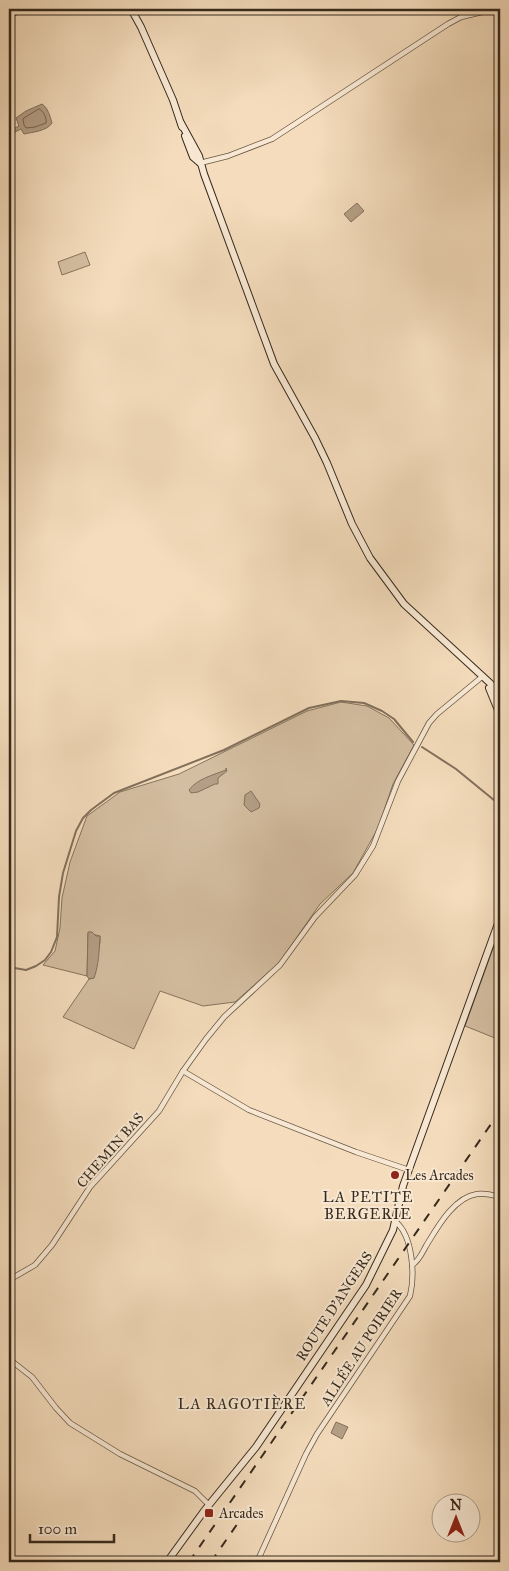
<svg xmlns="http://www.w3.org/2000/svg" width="509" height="1571" font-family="'IM FELL Great Primer',serif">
<rect width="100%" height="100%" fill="#f4dcbc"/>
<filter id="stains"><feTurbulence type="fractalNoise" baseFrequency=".004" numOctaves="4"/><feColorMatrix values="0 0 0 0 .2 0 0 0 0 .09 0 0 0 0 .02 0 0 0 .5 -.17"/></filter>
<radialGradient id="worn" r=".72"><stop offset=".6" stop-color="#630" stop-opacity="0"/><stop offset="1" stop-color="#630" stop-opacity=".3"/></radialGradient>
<g fill="#d4bea1" stroke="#86745e">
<polygon points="85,252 90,265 62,275 58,262"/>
<polygon points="341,702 367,706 389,718 414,745 393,784 378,828 353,873 320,904 279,963 235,1002 203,1006 160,991 134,1049 63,1017 89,979 94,978 100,942 100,936 88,933 87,976 43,965 55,951 60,928 62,898 70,862 87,816 120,792 179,774 307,711"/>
<polygon points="500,929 500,1040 465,1026"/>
</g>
<g fill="#b49f86" stroke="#82705c">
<path d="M42,104C48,108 50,116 52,123C47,131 33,132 24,134L21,129L15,132L13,129L19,126L16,118L26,111Z"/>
<polygon points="357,203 364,211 351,222 344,214"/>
<path d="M226,768L227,771L218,778V784H215L198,792L191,793L189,790C197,779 213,775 226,770Z"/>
<polygon points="251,791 260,804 259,808 251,812 244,805 245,795"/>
<path d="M88,932H92L96,936H100C99,951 99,964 94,978L89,979L87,976Z"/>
<polygon points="336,1422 348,1427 342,1439 331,1433"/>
</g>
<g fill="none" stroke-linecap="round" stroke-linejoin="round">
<path stroke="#766451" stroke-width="1" d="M39,109C43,110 47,118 46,123L35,127L26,128L24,125L23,119Z"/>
<g stroke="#82705c" stroke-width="2">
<polyline points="422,747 456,769 500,805"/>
<polyline points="9,967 26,970 36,966 45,960 51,952 57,937 59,897 63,873 76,831 83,818 91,810 114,793 224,750 309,708 341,701 364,703 382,711 394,719 413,742"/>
</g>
<g stroke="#665644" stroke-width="6">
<g id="street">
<polyline points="9,16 22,9"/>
<polyline points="200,163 228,156 272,139 448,24 461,17 495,9"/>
<polyline points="183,1071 206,1039 224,1017 280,965 315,917 355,875 373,846 398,781 429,723 437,714 483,676"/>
<path d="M412,1265C419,1261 422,1253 426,1246C437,1228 454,1197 477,1194C484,1193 493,1195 500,1197"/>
<polyline points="9,1280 35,1265 52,1245 90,1187 159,1111 183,1071 249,1110 356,1152 409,1170"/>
<polyline points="9,1359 32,1377 56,1408 70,1423 120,1454 195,1491 209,1505"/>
<path d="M257,1562L306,1454L317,1434L410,1296C415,1275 413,1237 396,1222"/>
</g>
</g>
<g stroke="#372a1c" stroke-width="8">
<g id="secondary">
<polyline points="131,9 141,27 173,100 182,127"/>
<polyline points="181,123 199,156 204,174 274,364 315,438 327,463 352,524 370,558 404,604 491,684 500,699"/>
<polyline points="185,136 193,157 200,163"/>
<polyline points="489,688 500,715"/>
<polyline points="167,1562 204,1511 256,1447 366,1285 393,1230 403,1186 500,918"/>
</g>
</g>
<use href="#street" stroke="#f8e8d3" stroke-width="4.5"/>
<use href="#secondary" stroke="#f8e8d3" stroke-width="6"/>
<g stroke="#372a1c" stroke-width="2" stroke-dasharray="9 9" stroke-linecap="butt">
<polyline points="189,1562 500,1111"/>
<polyline points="211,1562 249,1507"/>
<polyline points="449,1562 460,1560"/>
</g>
</g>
<g fill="#8f2418" stroke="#f8e8d3" stroke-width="2">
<circle cx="395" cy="1175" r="5"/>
<rect x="204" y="1508" width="10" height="10" rx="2.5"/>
</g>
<g text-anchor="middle" stroke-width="4" stroke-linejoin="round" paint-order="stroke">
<g font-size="14" fill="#372a1c" stroke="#f8e8d3">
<text transform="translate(110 1150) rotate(-49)" y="5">CHEMIN BAS</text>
<text transform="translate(334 1306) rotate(-57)" y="5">ROUTE D'ANGERS</text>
<text transform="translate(361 1347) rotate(-57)" y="5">ALLÉE AU POIRIER</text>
</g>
<g font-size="14" fill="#372a1c" stroke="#f8e8d3" text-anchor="start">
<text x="405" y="1180">Les Arcades</text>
<text x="219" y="1518">Arcades</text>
</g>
<g font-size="15" letter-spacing="1" fill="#372a1c" stroke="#f8e8d3">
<text x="368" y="1202">LA PETITE<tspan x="368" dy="17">BERGERIE</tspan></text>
<text x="242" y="1409">LA RAGOTIÈRE</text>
</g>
</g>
<rect width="509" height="1571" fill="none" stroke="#f4dcbc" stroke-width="30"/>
<rect x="10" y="10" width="489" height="1551" fill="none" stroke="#372a1c" stroke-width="2.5"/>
<rect x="15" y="15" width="479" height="1541" fill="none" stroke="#372a1c"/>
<g transform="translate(456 1518)"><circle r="24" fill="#f8e8d3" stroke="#ab9c8a"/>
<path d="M0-4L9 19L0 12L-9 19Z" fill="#8f2418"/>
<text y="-8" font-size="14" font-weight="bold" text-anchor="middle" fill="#372a1c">N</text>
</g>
<path d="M30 1534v8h84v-8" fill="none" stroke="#372a1c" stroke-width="2.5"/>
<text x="38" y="1534" font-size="15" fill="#372a1c" stroke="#f8e8d3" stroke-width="4" paint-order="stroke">100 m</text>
<rect width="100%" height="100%" filter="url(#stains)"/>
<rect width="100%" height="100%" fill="url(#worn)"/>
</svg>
